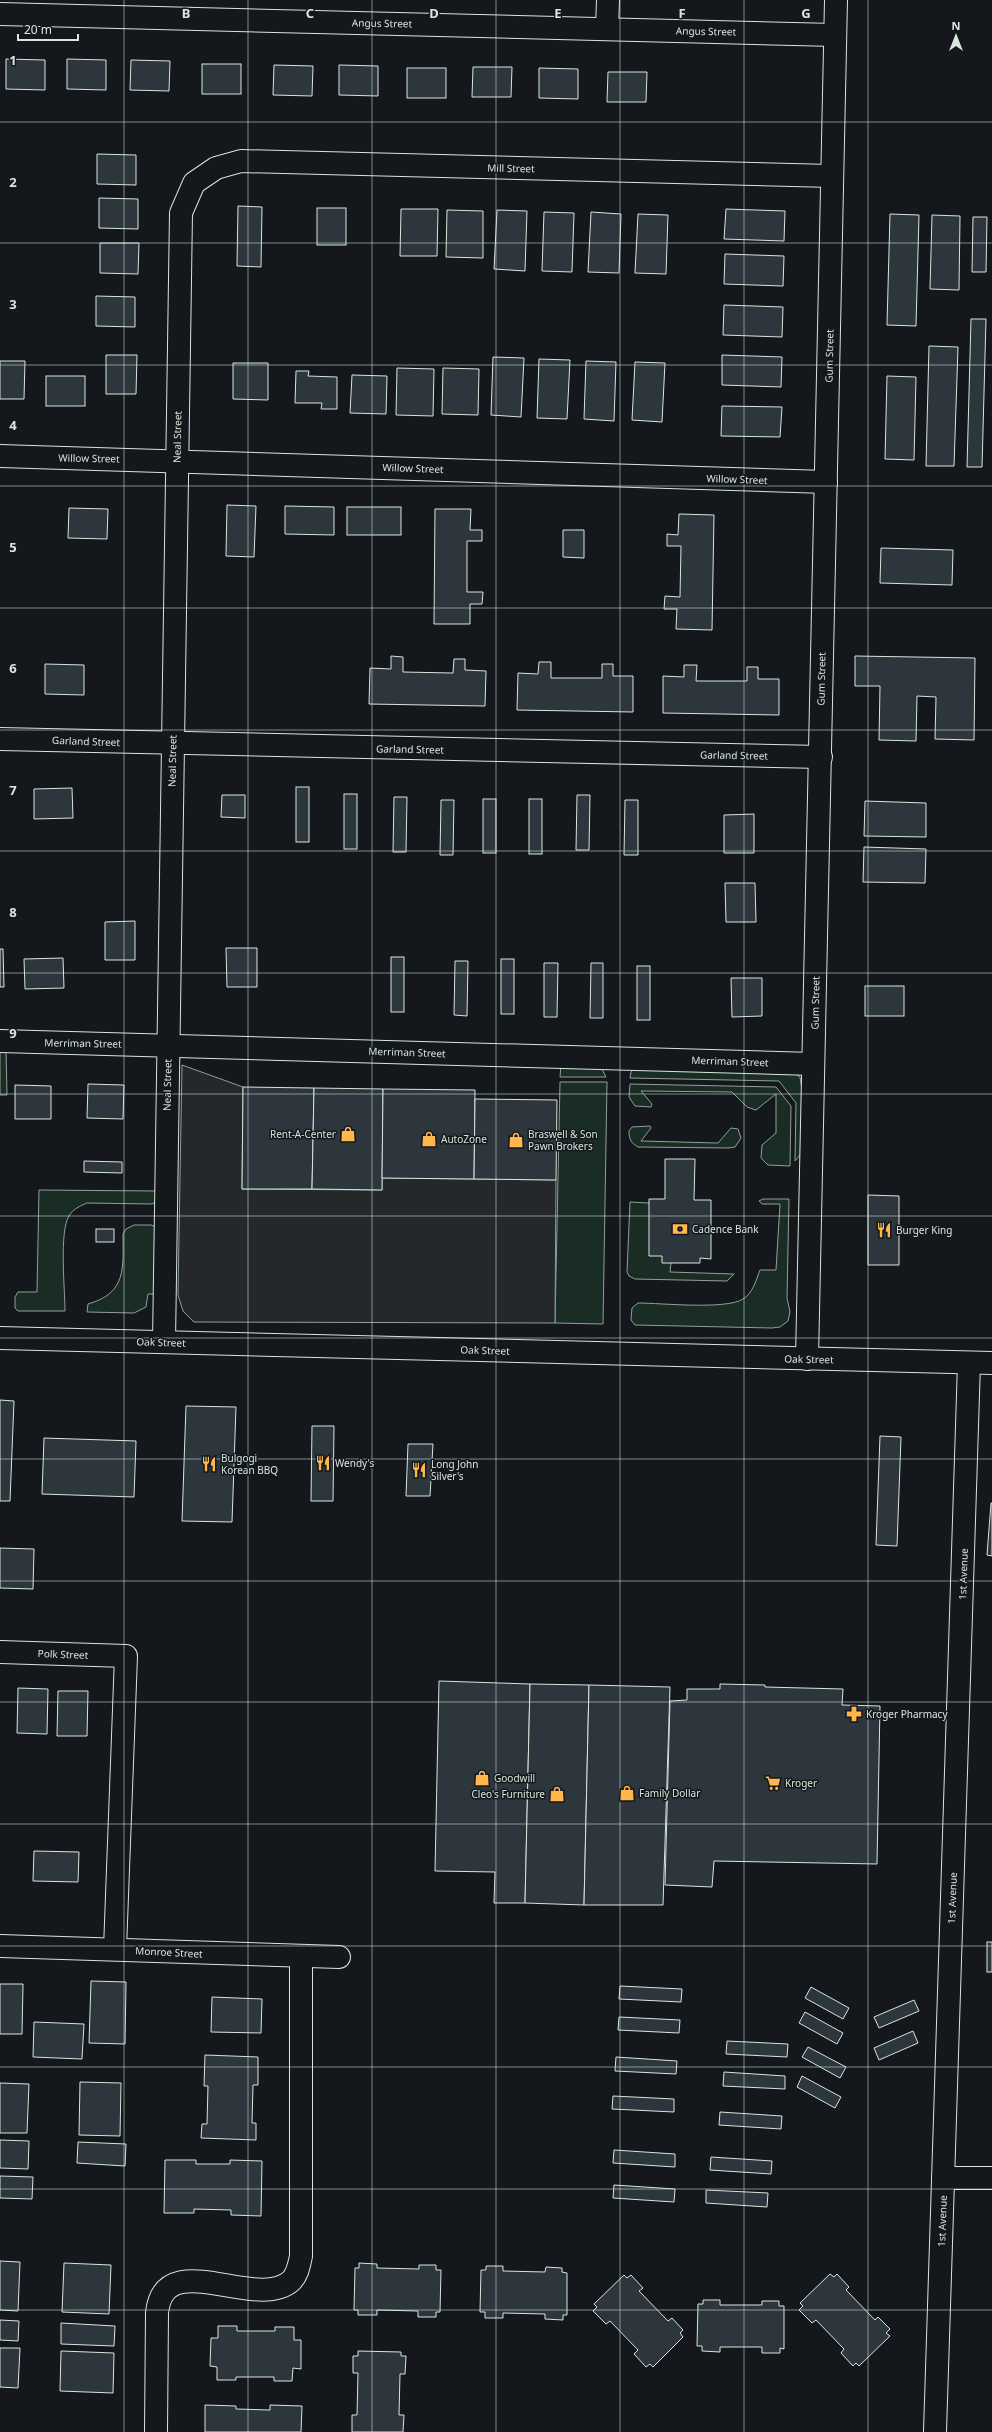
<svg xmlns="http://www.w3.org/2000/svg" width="992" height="2432" font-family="'Noto Sans',sans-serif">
<rect width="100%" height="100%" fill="#14181c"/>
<g fill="#1a2d24" stroke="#939e99">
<polygon points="0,1050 6,1051 7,1095 0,1095"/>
<polygon points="561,1064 602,1069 606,1077 560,1077"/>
<polygon points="635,1068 793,1072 800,1077 802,1090 801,1154 795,1161 796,1103 779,1081 630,1078 631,1072"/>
<polygon points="560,1082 607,1082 603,1324 555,1323"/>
<polygon points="630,1084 776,1087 791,1106 790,1166 768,1165 761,1158 762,1145 776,1133 776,1094 756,1110 747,1107 732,1092 641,1091 652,1104 651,1107 635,1106 629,1097"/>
<path d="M650,1126L651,1128L641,1141L718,1143L731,1128L738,1129L741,1138L735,1147L728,1148L638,1147C631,1143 629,1139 629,1131L632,1127Z"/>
<path d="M39,1190L157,1191L156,1202L152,1204L87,1203C80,1206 73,1209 69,1216C59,1232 65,1290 65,1311H18L15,1308V1297L18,1292H37Z"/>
<path d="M763,1199H789L787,1298L790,1312L788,1321L780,1327L772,1328L635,1325L631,1320L632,1308L638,1303C660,1303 726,1310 743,1299C753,1293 756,1280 760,1270H776L780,1204H762L759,1201Z"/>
<polygon points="630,1202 649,1203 662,1256 671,1263 670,1272 734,1274 727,1281 635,1279 629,1276 627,1272"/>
<path d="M134,1225H151L156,1227L155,1294H148L146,1307L134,1313L87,1312L88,1304C127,1293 123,1268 123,1234L126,1229Z"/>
</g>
<polygon fill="#24282b" stroke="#939e99" points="182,1065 243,1087 242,1189 382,1190 382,1178 556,1180 555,1323 194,1322 183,1311 178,1295"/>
<g fill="#2c363c" stroke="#d8e6dc">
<polygon points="6,59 45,60 45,90 6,89"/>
<polygon points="67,59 106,60 106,90 67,89"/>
<polygon points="131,60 170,61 169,91 130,90"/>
<rect x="202" y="64" width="39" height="30"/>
<polygon points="274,65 313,66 312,96 273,95"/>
<polygon points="339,65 378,66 378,96 339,95"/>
<polygon points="473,67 512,67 511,97 472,97"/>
<rect x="407" y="68" width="39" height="30"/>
<polygon points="539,68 578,69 578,99 539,98"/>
<polygon points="608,72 647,72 646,102 607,102"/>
<polygon points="97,154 136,155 136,185 97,184"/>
<polygon points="99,198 138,199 138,229 99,228"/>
<polygon points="238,206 262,207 261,267 237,266"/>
<rect x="317" y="208" width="29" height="37"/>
<polygon points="401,209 438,209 437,256 400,256"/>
<polygon points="726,209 785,211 784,241 724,239"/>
<polygon points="447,210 483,211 483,258 446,257"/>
<polygon points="497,210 527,211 525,271 494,269"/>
<polygon points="544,212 574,213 572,272 542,271"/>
<polygon points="591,212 621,214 619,273 588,272"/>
<polygon points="638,214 668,215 666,274 635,273"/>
<polygon points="890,214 919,215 916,326 887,325"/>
<polygon points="932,215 960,216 959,290 930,289"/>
<polygon points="973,217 987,217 986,272 972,272"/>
<polygon points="100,243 139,243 138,274 100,273"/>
<polygon points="725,254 784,256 783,286 724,284"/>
<polygon points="96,296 135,297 135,327 96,326"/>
<polygon points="724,305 783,307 782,337 723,335"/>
<polygon points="971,319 986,319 982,467 967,467"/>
<polygon points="929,346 958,347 954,466 926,466"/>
<polygon points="106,355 137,355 136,394 106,394"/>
<polygon points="722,355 782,357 781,387 722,385"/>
<polygon points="493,357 524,358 521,417 491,415"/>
<polygon points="539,359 570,360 567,419 537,418"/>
<polygon points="0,361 25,361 24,399 0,399"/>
<polygon points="586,361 616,362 614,421 584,419"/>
<polygon points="635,362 665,363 662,422 632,420"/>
<polygon points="233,363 268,363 268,400 233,399"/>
<polygon points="397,368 434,369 433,416 396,415"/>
<polygon points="443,368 479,369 478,415 442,414"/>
<polygon points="296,371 309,371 308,376 337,377 337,409 321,409 322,403 295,403"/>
<polygon points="352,375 387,376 386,414 350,413"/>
<rect x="46" y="376" width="39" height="30"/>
<polygon points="887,376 916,377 914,460 885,459"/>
<polygon points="722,406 782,407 780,437 721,436"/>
<polygon points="227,505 256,506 254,557 226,556"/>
<polygon points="285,506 334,507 334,535 285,534"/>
<rect x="347" y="507" width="54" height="28"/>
<polygon points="69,508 108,509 107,539 68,538"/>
<polygon points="435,509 471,509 470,530 482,530 482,541 467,541 467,592 483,592 482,604 470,604 470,624 434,624"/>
<polygon points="679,514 714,515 712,630 676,629 677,609 664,609 665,596 680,597 681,546 667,546 667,534 678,535"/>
<polygon points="563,530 584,530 584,558 563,557"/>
<polygon points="881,548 953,550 952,585 880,583"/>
<polygon points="391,656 403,657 403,672 453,673 454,659 465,659 465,670 486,671 485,706 369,704 370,668 391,669"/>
<polygon points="855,656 975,658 974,740 935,739 936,697 917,696 916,741 879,740 880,686 855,686"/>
<polygon points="539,662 551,662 551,678 602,678 602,664 613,664 613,676 633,676 633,712 517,710 518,673 538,674"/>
<polygon points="45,664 84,665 84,695 45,694"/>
<polygon points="684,665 697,665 696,681 747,681 747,667 758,667 758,679 779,679 779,715 663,713 663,676 684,677"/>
<rect x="296" y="787" width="13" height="55"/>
<polygon points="72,788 73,818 34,819 34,789"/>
<rect x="344" y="794" width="13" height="55"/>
<polygon points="222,795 245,795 245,818 221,817"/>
<polygon points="577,795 590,795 589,850 576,850"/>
<polygon points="394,797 407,797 406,852 393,852"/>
<rect x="483" y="799" width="13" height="54"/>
<rect x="529" y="799" width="13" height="55"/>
<polygon points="441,800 454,800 453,855 440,855"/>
<polygon points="625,800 638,800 638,855 624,855"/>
<polygon points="865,801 926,803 926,837 864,836"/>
<polygon points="754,814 754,853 724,853 724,815"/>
<polygon points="864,847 926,849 925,883 863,882"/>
<polygon points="725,883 755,883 756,922 726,922"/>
<polygon points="135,921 135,960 105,960 105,922"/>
<polygon points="226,948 257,948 257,987 227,987"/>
<polygon points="0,949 3,949 4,987 0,987"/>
<rect x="391" y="957" width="13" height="55"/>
<polygon points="63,958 64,988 25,989 24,959"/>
<rect x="501" y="959" width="13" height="55"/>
<polygon points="455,961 468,961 467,1016 454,1015"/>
<polygon points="544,963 558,963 557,1017 544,1017"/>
<polygon points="591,963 603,963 603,1018 590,1018"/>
<rect x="637" y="966" width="13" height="54"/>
<polygon points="731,978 762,978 762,1016 732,1017"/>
<rect x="865" y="986" width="39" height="30"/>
<polygon points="88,1084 124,1085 123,1119 87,1118"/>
<polygon points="15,1085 51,1086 51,1119 15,1119"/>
<polygon points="243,1087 314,1088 312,1189 242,1189"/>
<polygon points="314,1088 383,1089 382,1190 312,1189"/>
<polygon points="383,1089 475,1090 474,1179 382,1178"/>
<polygon points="475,1099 557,1100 556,1180 474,1179"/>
<polygon points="665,1159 695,1159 694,1200 711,1200 711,1259 700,1258 700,1263 662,1263 662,1256 649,1256 649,1199 665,1199"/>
<polygon points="84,1161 122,1162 122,1173 84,1172"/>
<polygon points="868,1195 899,1196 899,1265 868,1265"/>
<rect x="96" y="1229" width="18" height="13"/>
<polygon points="0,1400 14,1401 10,1501 0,1501"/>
<polygon points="186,1406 236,1407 232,1522 182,1521"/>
<polygon points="312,1426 334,1426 333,1501 311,1501"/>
<polygon points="880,1436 901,1437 897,1546 876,1545"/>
<polygon points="44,1438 136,1441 134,1497 42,1494"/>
<polygon points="408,1444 433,1444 430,1496 406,1496"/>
<polygon points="991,1503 992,1503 992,1556 987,1555"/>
<polygon points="0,1548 34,1549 33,1589 0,1588"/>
<polygon points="439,1681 530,1684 525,1903 494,1903 495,1872 435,1871"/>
<polygon points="530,1684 589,1685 584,1905 525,1903"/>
<polygon points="720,1684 765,1685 765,1687 843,1689 842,1705 880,1706 877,1864 714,1861 712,1887 665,1885 670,1701 687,1700 687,1689 720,1689"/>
<polygon points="589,1685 670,1687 663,1905 584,1905"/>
<polygon points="18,1688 48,1689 47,1734 17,1733"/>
<polygon points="58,1691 88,1691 87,1736 57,1736"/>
<polygon points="34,1851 79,1852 78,1882 33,1881"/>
<rect x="987" y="1942" width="5" height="30"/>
<polygon points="91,1981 126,1982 125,2044 89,2043"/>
<polygon points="0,1984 23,1984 22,2034 0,2034"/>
<polygon points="620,1986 682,1989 681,2002 619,1999"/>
<polygon points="811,1987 849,2008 843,2019 805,1998"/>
<polygon points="212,1997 262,1999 261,2033 211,2032"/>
<polygon points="914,2000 919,2011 879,2028 874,2017"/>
<polygon points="805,2012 843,2033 837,2044 799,2023"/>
<polygon points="619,2017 680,2020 679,2033 618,2030"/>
<polygon points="34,2022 84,2024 82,2059 33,2057"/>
<polygon points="913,2031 918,2043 879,2060 874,2048"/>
<polygon points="727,2041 788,2044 787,2057 726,2054"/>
<polygon points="808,2047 846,2067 840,2078 802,2057"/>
<polygon points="205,2055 258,2057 258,2085 253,2085 252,2123 256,2123 256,2140 201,2138 202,2124 207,2124 208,2086 204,2086"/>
<polygon points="616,2057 677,2061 676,2074 615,2071"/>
<polygon points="724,2072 785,2076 785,2089 723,2086"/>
<polygon points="802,2076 841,2097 835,2108 797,2087"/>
<polygon points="80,2082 121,2083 120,2136 79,2135"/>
<polygon points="0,2083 29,2084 27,2133 0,2133"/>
<polygon points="613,2096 674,2099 674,2112 612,2109"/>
<polygon points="720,2112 782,2116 781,2129 719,2125"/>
<polygon points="0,2140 29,2141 28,2169 0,2168"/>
<polygon points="78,2142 126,2144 125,2166 77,2163"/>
<polygon points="614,2150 675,2154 675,2167 613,2163"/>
<polygon points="711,2157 772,2161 771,2174 710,2170"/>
<polygon points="165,2160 196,2160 196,2164 230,2164 230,2160 262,2161 261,2216 231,2215 231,2210 194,2209 194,2213 164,2213"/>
<polygon points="0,2176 33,2177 32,2199 0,2198"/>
<polygon points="614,2185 675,2189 674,2202 613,2198"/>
<polygon points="706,2190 768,2193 767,2207 706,2203"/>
<polygon points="0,2261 20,2262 18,2311 0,2310"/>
<polygon points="64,2263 111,2265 109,2314 62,2312"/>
<polygon points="359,2263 377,2264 377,2268 419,2269 419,2265 436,2265 436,2270 441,2270 440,2312 436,2312 436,2317 418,2317 418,2311 377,2310 377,2315 358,2315 358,2310 354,2310 355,2268 359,2268"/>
<polygon points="486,2266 503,2266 503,2271 545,2272 546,2267 562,2268 562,2272 567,2273 567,2315 563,2315 563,2320 545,2319 545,2314 503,2313 503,2318 485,2318 485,2312 480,2312 481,2270 486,2270"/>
<polygon points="830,2274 834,2277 837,2274 849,2287 846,2290 875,2320 878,2317 890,2329 886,2333 890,2336 859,2366 856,2363 853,2366 841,2353 844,2349 816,2320 812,2323 799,2310 803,2306 800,2303"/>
<polygon points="624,2275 627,2278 631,2275 643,2288 639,2291 668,2321 672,2318 683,2330 680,2333 683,2337 653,2367 650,2364 646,2367 634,2354 638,2350 610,2321 606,2324 593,2311 597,2307 594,2304"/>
<polygon points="703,2300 720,2300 720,2305 762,2305 762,2301 779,2301 779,2306 784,2306 784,2349 780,2348 780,2353 762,2353 762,2347 720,2347 720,2352 702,2351 702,2346 697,2346 698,2304 703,2304"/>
<polygon points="0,2320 19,2321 18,2341 0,2340"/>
<polygon points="61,2323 115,2326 114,2346 61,2344"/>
<polygon points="218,2326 237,2326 237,2331 275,2331 275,2327 294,2327 294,2340 301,2340 301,2369 293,2368 292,2381 274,2381 274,2377 236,2377 236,2380 217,2380 217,2367 210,2366 211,2338 218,2338"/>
<polygon points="0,2348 20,2348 18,2388 0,2387"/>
<polygon points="61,2351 114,2353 113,2393 60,2391"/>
<polygon points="358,2351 401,2352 401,2356 406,2356 405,2374 400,2374 399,2415 404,2415 403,2432 352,2432 352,2415 357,2415 358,2373 353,2373 353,2356 358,2356"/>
<polygon points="205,2405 236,2406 236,2409 270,2410 270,2405 302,2406 301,2432 205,2432"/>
</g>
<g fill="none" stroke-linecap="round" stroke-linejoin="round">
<g stroke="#d8e6dc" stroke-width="24">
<g id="minor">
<polyline points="0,14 835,35"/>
<polyline points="607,29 608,0"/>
<polyline points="0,456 826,482"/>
<polyline points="0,739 821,757"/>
<polyline points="0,1041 813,1064"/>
<polyline points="164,1342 181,213 194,183 216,168 241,161 832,176"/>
<polyline points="807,1359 836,0"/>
<polyline points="0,1652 126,1656 115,1949"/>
<polyline points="0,1946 339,1957"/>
<polyline points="943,2178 992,2178"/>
<path d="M156,2432L157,2313C164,2245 256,2312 291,2281C298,2274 299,2265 301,2256V1956"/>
<polyline points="935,2432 969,1363"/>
</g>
</g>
<g stroke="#d8e6dc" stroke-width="24">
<polyline id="highway" points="0,1338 992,1363"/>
</g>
<use href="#minor" stroke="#14181c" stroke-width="22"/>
<use href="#highway" stroke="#14181c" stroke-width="22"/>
</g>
<path fill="none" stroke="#d8e6dc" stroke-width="1" stroke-opacity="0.55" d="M124,0V2432M248,0V2432M372,0V2432M496,0V2432M620,0V2432M744,0V2432M868,0V2432M0,122H992M0,243H992M0,365H992M0,486H992M0,608H992M0,730H992M0,851H992M0,973H992M0,1094H992M0,1216H992M0,1338H992M0,1459H992M0,1581H992M0,1702H992M0,1824H992M0,1946H992M0,2067H992M0,2189H992M0,2310H992"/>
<defs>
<g id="shop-bare" transform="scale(1.2)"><path d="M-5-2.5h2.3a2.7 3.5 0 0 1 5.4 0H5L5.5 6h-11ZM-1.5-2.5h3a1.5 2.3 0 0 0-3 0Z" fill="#ffb74d" stroke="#14181c" stroke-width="2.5" paint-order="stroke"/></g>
<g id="bank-bare" transform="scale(1.2)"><path d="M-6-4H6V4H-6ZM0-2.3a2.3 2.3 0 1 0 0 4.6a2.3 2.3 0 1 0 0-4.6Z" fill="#ffb74d" stroke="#14181c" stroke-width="2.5" paint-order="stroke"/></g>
<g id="restaurant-bare" transform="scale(1.2)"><path d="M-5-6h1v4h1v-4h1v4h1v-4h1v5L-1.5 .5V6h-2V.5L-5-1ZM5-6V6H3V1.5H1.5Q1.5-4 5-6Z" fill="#ffb74d" stroke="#14181c" stroke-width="2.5" paint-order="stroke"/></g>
<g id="pharmacy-bare" transform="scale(1.2)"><path d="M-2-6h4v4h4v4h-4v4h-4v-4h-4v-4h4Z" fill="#ffb74d" stroke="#14181c" stroke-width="2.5" paint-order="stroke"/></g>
<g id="supermarket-bare" transform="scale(1.2)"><path d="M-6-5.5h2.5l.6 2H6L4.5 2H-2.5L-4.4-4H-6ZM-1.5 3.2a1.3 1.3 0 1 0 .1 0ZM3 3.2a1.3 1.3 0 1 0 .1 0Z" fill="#ffb74d" stroke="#14181c" stroke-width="2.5" paint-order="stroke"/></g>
</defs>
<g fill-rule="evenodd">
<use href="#shop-bare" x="348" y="1134"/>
<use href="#shop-bare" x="429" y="1139"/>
<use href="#shop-bare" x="516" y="1140"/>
<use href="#bank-bare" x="680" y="1229"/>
<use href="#restaurant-bare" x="884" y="1230"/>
<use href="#restaurant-bare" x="323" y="1463"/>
<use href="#restaurant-bare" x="209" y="1464"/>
<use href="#restaurant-bare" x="419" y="1470"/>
<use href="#pharmacy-bare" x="854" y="1714"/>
<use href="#shop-bare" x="482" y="1778"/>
<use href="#supermarket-bare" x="773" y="1783"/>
<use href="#shop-bare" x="627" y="1793"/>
<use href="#shop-bare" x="557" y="1794"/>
</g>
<g text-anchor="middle" stroke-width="3" stroke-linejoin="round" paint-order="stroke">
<g font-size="10" fill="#d8e6dc" stroke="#14181c">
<text transform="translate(382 23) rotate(1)" y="4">Angus Street</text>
<text transform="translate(706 31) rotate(1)" y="4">Angus Street</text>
<text transform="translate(511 168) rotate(1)" y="4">Mill Street</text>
<text transform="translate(829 356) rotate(-89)" y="4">Gum Street</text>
<text transform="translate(177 437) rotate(-89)" y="4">Neal Street</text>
<text transform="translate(89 458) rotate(1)" y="4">Willow Street</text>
<text transform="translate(413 468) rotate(2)" y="4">Willow Street</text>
<text transform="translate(737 479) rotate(2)" y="4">Willow Street</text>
<text transform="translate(821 679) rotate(-89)" y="4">Gum Street</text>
<text transform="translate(86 741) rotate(2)" y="4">Garland Street</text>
<text transform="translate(410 749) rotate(1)" y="4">Garland Street</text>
<text transform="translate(734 755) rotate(1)" y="4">Garland Street</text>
<text transform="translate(172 761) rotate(-89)" y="4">Neal Street</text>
<text transform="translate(815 1003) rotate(-89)" y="4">Gum Street</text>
<text transform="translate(83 1043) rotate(1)" y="4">Merriman Street</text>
<text transform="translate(407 1052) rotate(2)" y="4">Merriman Street</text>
<text transform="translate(730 1061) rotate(2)" y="4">Merriman Street</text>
<text transform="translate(167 1085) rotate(-89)" y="4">Neal Street</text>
<text transform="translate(161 1342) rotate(2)" y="4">Oak Street</text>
<text transform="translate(485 1350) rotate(2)" y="4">Oak Street</text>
<text transform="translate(809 1359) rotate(1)" y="4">Oak Street</text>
<text transform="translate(963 1574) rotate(-88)" y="4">1st Avenue</text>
<text transform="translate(63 1654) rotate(2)" y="4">Polk Street</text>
<text transform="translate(952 1898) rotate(-88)" y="4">1st Avenue</text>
<text transform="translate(169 1952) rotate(3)" y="4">Monroe Street</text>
<text transform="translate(942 2221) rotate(-88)" y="4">1st Avenue</text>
</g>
<g font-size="10" fill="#d8e6dc" stroke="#14181c" text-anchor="start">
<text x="336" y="1138" text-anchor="end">Rent-A-Center</text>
<text x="528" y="1138">Braswell &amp; Son<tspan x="528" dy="12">Pawn Brokers</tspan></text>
<text x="441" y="1143">AutoZone</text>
<text x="692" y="1233">Cadence Bank</text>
<text x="896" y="1234">Burger King</text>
<text x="221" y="1462">Bulgogi<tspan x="221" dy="12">Korean BBQ</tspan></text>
<text x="335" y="1467">Wendy's</text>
<text x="431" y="1468">Long John<tspan x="431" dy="12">Silver's</tspan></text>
<text x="866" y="1718">Kroger Pharmacy</text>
<text x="494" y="1782">Goodwill</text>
<text x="785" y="1787">Kroger</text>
<text x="639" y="1797">Family Dollar</text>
<text x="545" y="1798" text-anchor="end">Cleo's Furniture</text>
</g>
</g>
<g font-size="13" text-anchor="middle" font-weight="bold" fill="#d8e6dc" stroke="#14181c" stroke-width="3" stroke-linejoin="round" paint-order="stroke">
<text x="186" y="18">B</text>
<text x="310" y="18">C</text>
<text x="434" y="18">D</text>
<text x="558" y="18">E</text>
<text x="682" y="18">F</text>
<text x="806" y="18">G</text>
<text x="13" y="65">1</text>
<text x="13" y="187">2</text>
<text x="13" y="309">3</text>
<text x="13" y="430">4</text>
<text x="13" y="552">5</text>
<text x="13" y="673">6</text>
<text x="13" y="795">7</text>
<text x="13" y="917">8</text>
<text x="13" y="1038">9</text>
</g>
<g transform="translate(956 36)" stroke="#14181c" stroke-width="3" paint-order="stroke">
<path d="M0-3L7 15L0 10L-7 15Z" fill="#d8e6dc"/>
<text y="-6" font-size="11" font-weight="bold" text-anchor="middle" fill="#d8e6dc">N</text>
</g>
<path d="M18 34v6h60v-6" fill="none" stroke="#d8e6dc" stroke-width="2"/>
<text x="24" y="34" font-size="12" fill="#d8e6dc" stroke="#14181c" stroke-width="3" paint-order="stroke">20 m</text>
</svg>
